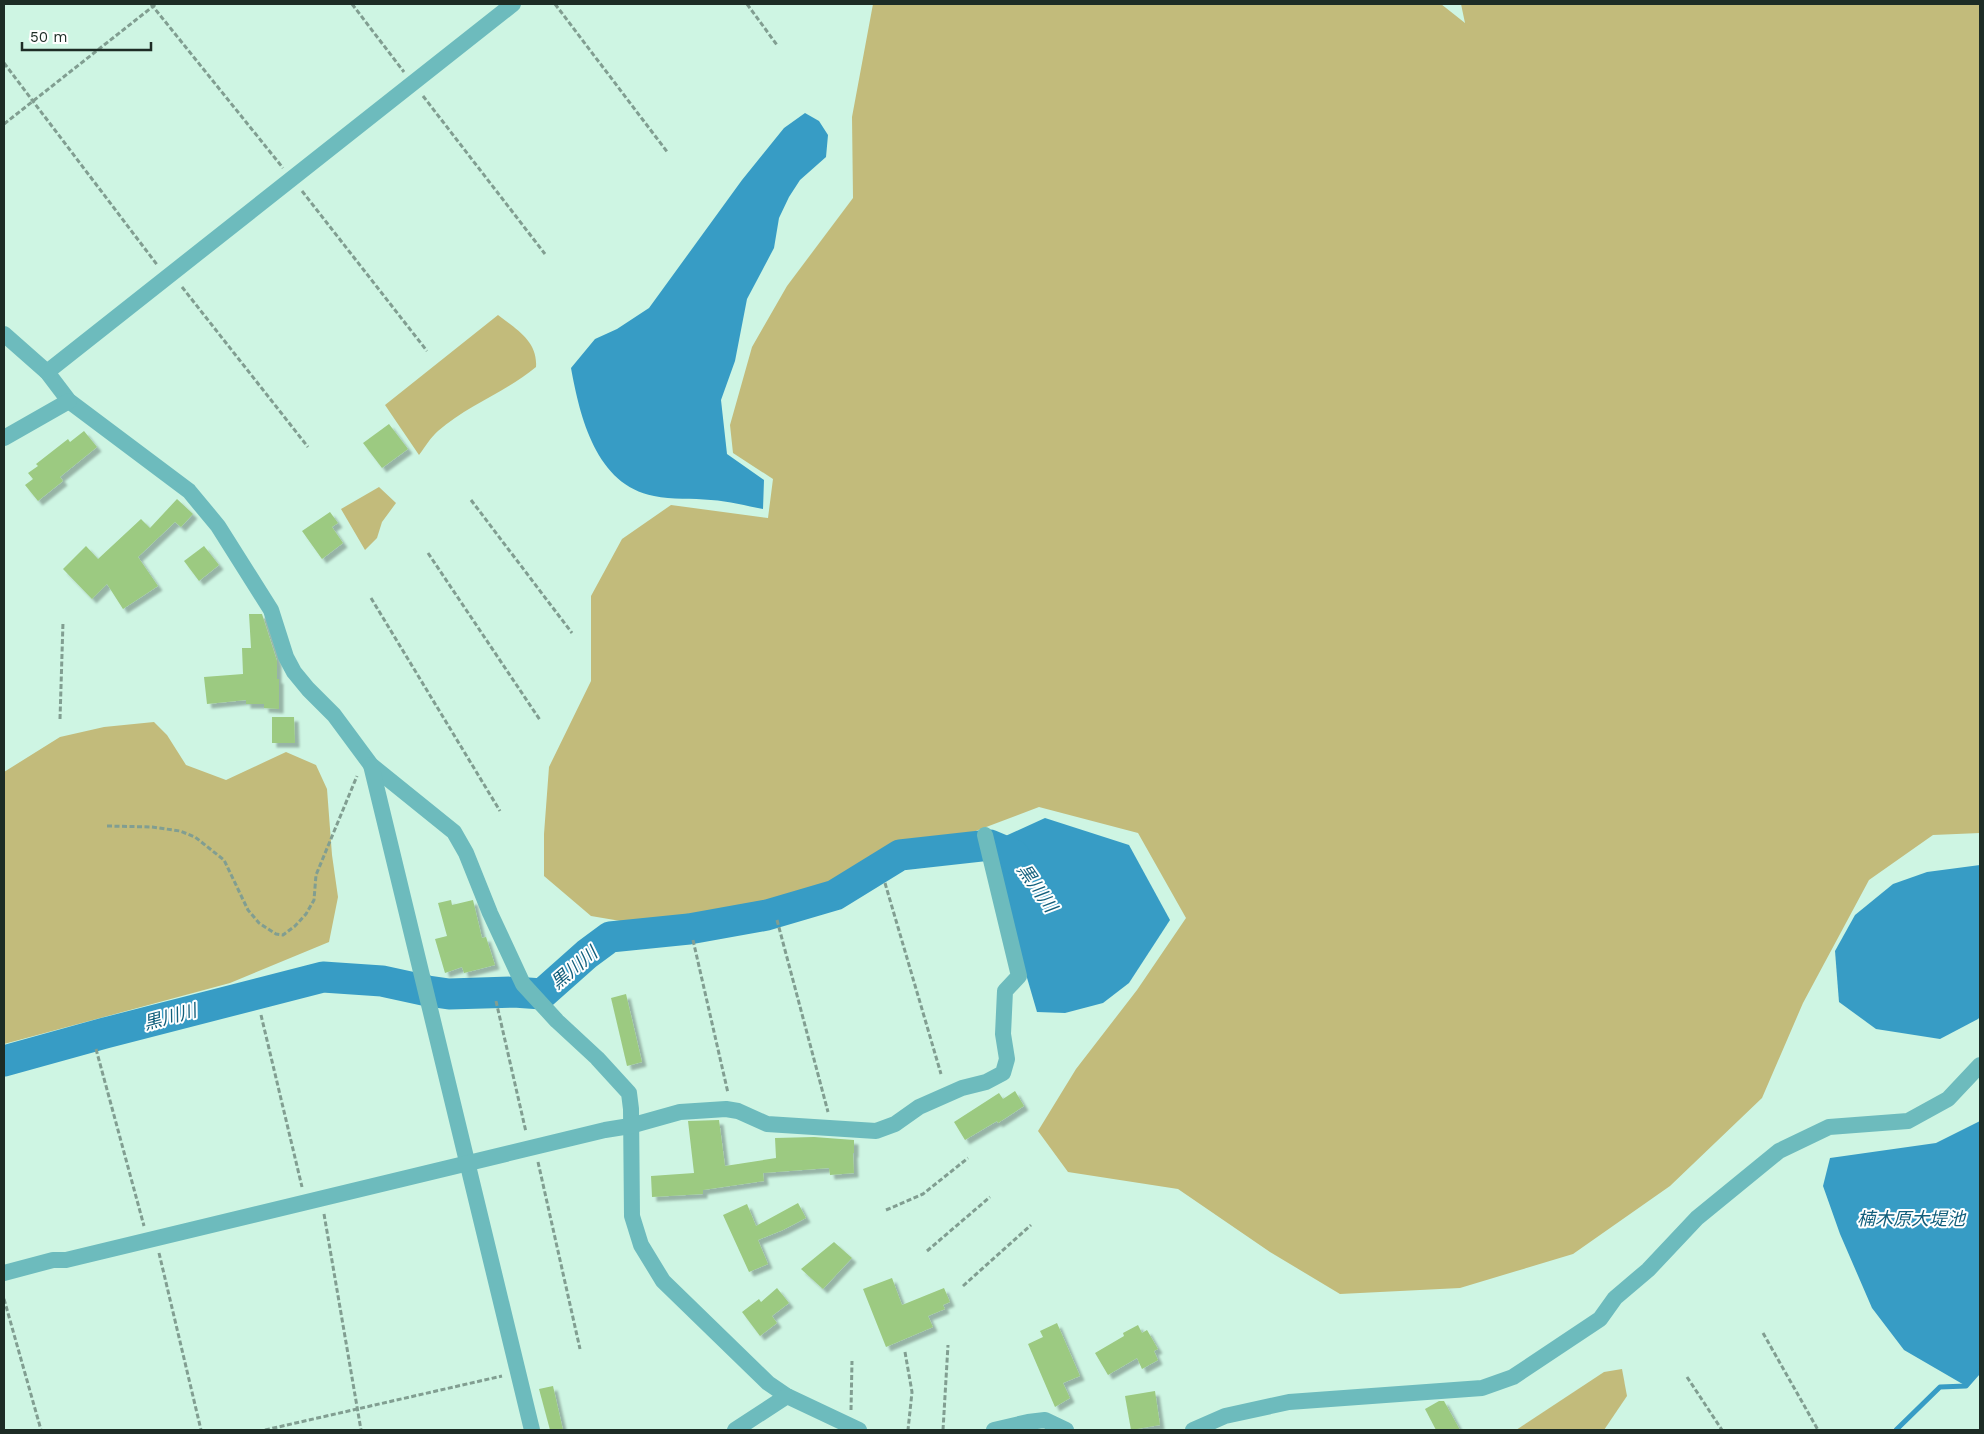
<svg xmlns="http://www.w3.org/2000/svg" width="1984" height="1434" font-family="'Work Sans','Noto Sans JP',sans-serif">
<defs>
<filter id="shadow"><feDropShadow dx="4.5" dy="4.5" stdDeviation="1" flood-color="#0004"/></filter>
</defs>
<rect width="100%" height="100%" fill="#cef5e3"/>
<g fill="#c2bb7b">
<polygon points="873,4 1441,4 1465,23 1461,4 1980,4 1980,833 1933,835 1869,880 1803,1003 1762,1098 1670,1186 1573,1254 1460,1288 1340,1294 1270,1252 1178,1189 1068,1172 1038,1131 1076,1069 1137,990 1186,918 1138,833 1039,807 965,835 901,842 842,885 748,908 656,927 591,916 544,876 544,834 549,767 591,681 591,596 622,539 671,505 768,518 773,479 733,453 730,425 752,347 787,286 853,198 852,117"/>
<path d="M498,315C516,329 538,341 536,367C506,392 468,405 438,431C431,437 425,447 419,455L385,405Z"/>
<polygon points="379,487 396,503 382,522 377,538 365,550 341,509"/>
<polygon points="154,722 167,735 186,765 226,780 286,752 316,765 327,789 332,855 338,897 329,942 230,983 4,1044 4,772 60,737 104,727"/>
<polygon points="1622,1369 1627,1396 1604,1430 1516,1430 1604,1372"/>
</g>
<g fill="#379cc5">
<path d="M805,113L819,121L828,135L826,157L800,180L789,197L779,218L774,248L747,299L735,361L721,400L727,454L764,480L763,509C746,506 729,501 711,500C692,498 672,500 654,496C596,485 580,417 571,368L595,339L617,329L649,308L742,180L784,128Z"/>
<polygon points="1045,818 1129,845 1170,920 1129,983 1103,1003 1065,1013 1037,1012 988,844"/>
<polygon points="1980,865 1980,1017 1978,1019 1940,1039 1876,1029 1839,1002 1835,951 1855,915 1893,884 1927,872"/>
<polygon points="1980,1121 1980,1370 1966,1386 1904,1350 1872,1308 1840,1234 1823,1186 1830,1158 1936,1143"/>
</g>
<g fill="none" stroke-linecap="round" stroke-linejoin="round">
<polyline stroke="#379cc5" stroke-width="5" points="1896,1430 1940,1387 1966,1386 1980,1370"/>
<polyline stroke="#379cc5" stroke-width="31" points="4,1061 105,1033 323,977 382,981 428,991 449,994 514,992 542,994 587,954 610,937 689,929 767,915 835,895 900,855 990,845 1014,855 1017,860"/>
</g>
<g fill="#9cca81" filter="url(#shadow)">
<polygon points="389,424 408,449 382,468 363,443"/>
<polygon points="84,431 97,447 60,477 63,481 38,501 25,485 33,479 28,473 38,466 36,464 68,439 70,442"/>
<polygon points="177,499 193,514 181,527 175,522 138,557 158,586 123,609 107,584 92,599 63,569 86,546 98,559 141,519 150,528"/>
<polygon points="330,512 338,523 332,527 343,543 322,559 302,531"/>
<polygon points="204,546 219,565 199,581 184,561"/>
<polygon points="249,614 262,614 277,661 277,679 279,679 279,709 264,708 264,704 246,704 246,700 207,704 204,677 243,674 242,648 251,648"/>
<polygon points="272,717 294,717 295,743 272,743"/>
<polygon points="451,900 452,905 473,900 482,938 486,937 495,965 464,973 462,967 445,973 435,939 447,936 438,903"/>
<polygon points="626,994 642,1062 627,1066 611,998"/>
<polygon points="1015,1091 1024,1106 998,1123 997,1121 965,1140 954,1122 999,1093 1003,1099"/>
<polygon points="719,1120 725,1166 776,1158 775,1138 814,1137 854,1140 854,1153 853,1153 854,1173 830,1175 829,1168 763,1173 764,1181 703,1190 703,1194 652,1197 651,1176 694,1173 688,1121"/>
<polygon points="798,1203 806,1218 783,1230 758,1240 768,1264 749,1272 723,1215 747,1204 756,1226"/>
<polygon points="834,1242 852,1258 823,1289 801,1269"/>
<polygon points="892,1278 902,1305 944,1288 950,1302 943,1305 945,1309 928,1316 933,1327 886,1347 863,1289"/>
<polygon points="777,1288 789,1303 772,1316 777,1323 760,1336 742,1312 759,1299 761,1302"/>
<polygon points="1057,1323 1080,1376 1063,1383 1070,1398 1055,1407 1028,1344 1043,1337 1040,1331"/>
<polygon points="1138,1325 1142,1333 1147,1330 1158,1349 1154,1351 1158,1360 1142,1369 1137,1358 1108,1375 1095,1353 1124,1336 1123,1333"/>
<polygon points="553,1386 563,1430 550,1430 539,1389"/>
<polygon points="1155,1391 1160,1425 1131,1430 1125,1396"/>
<polygon points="1439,1401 1444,1401 1460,1430 1436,1430 1425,1409"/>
</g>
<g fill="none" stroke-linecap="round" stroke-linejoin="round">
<g stroke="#819e91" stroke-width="3" stroke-dasharray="5 2.5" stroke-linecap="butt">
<polyline points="151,4 283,168"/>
<polyline points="352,4 404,72"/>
<polyline points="555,4 668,153"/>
<polyline points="747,4 777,45"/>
<polyline points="4,63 158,266"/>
<polyline points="423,96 545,254"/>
<polyline points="4,124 156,4"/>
<polyline points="302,191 427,351"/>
<polyline points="182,287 308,447"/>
<polyline points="471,500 572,633"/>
<polyline points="428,553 540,720"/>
<polyline points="371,598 500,811"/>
<polyline points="60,719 63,622"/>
<polyline points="107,826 152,827 180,831 195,837 224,860 248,910 259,923 276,934 283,935 295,926 306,914 314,900 316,875 357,776"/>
<polyline points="885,883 941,1074"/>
<polyline points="777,920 828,1112"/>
<polyline points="693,940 728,1093"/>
<polyline points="496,1001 526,1132"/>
<polyline points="261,1015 302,1187"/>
<polyline points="96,1049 144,1226"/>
<polyline points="538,1162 580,1349"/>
<polyline points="886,1210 923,1194 968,1158"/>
<polyline points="324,1214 361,1430"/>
<polyline points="927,1251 990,1197"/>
<polyline points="159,1253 201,1430"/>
<polyline points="963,1286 1031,1225"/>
<polyline points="4,1299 41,1430"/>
<polyline points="1763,1333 1818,1430"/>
<polyline points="905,1352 912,1392 908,1430"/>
<polyline points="1687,1377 1722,1430"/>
<polyline points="851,1410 852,1361"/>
<polyline points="265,1430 502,1376"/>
<polyline points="943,1430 948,1345"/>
</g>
<g stroke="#6dbbbd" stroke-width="16">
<polyline points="4,334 47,372 69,401 189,491 218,526 271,610 286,657 294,672 308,689 334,715 371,765 454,832 466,853 490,913 523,984 557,1021 597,1058 629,1093 631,1109 632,1216 641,1245 663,1281 768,1383 787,1396 859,1430"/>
<polyline points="47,372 513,4"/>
<polyline points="4,438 69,401"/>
<polyline points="371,765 532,1430"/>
<polyline points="4,1273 53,1260 66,1260 605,1130 630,1126 680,1112 726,1109 738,1111 767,1124 876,1131 895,1124 919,1107 962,1088 986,1082 1003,1073 1007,1059 1003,1034 1005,991 1019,976 985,835"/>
<polyline points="735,1430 787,1396"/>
<polyline points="994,1430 1028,1422 1045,1420 1066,1430"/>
<polyline points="1193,1430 1225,1416 1289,1402 1482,1388 1513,1377 1600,1319 1615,1298 1648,1270 1697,1218 1779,1151 1829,1127 1908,1121 1948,1099 1980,1065"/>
</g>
</g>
<g text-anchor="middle" stroke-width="4" stroke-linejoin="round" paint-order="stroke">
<g font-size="18" font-style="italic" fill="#125f7c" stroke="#fff">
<text transform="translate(1037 888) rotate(55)" y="6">黒川川</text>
<text transform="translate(574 968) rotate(-40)" y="6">黒川川</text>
<text transform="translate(170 1017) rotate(-15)" y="6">黒川川</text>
<text x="1911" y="1225">楠木原大堤池</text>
</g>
</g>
<rect width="1984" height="1434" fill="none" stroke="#1d2c25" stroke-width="10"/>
<path d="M22 42v8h129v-8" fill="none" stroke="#1d2c25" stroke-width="2.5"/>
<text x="30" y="42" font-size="15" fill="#1d2c25" stroke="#ffffff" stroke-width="4" paint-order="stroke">50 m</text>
</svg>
